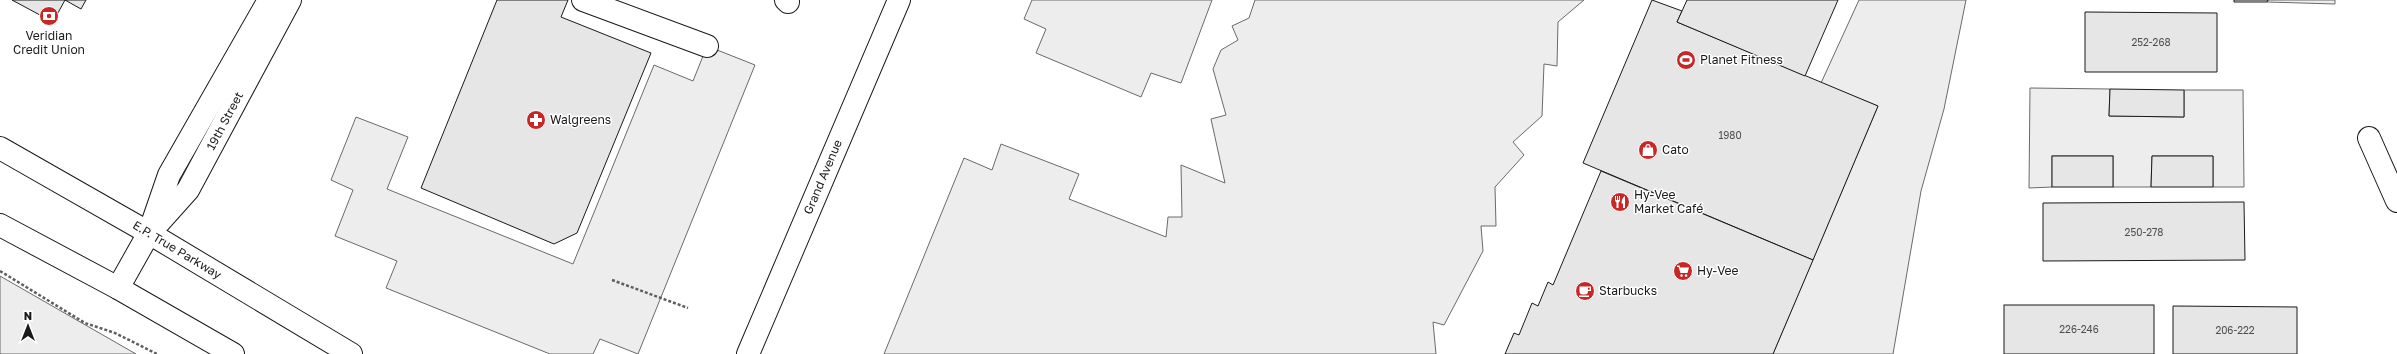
<svg xmlns="http://www.w3.org/2000/svg" width="2397" height="354" font-family="'Golos Text',sans-serif">
<rect width="100%" height="100%" fill="#fff"/>
<g fill="#ededed" stroke="#6a6a6a">
<polygon points="1032,0 1212,0 1181,83 1151,73 1141,97 1036,53 1046,29 1024,19"/>
<polygon points="1255,0 1584,0 1558,22 1557,66 1544,64 1542,116 1513,142 1524,155 1495,187 1496,226 1481,226 1483,251 1444,325 1433,322 1436,354 884,354 964,158 992,170 1001,144 1079,174 1069,199 1166,237 1168,217 1182,217 1181,165 1225,183 1211,119 1226,115 1213,69 1221,50 1238,40 1232,26 1249,18"/>
<polygon points="1859,0 1966,0 1944,109 1921,191 1893,354 1773,354 1878,106 1821,83"/>
<polygon points="2268,0 2335,0 2335,4 2267,2"/>
<polygon points="707,46 755,65 638,354 600,339 593,354 550,354 386,288 397,261 335,236 353,190 331,180 356,117 408,137 387,189 573,264 654,65 693,81"/>
<polygon points="2030,88 2110,89 2109,116 2184,117 2184,90 2243,90 2244,187 2213,187 2213,156 2152,156 2151,187 2113,187 2113,156 2052,156 2052,187 2029,188"/>
<polygon points="0,276 136,354 0,354"/>
</g>
<g fill="#e6e6e6" stroke="#1a1a1a">
<polygon points="12,0 86,0 81,9 65,0 53,22"/>
<polygon points="497,0 568,0 561,17 651,53 577,233 554,244 421,188"/>
<polygon points="1652,0 1682,11 1677,22 1878,106 1813,260 1583,163"/>
<polygon points="1687,0 1838,0 1805,76 1677,22"/>
<polygon points="2234,0 2268,0 2267,2 2234,2"/>
<polygon points="2085,12 2217,13 2217,72 2085,72"/>
<polygon points="2110,89 2184,90 2184,117 2109,116"/>
<rect x="2052" y="156" width="61" height="31"/>
<polygon points="2152,156 2213,156 2213,187 2151,187"/>
<polygon points="1601,171 1813,260 1773,354 1505,354 1514,333 1519,335 1532,303 1538,306 1548,282 1553,285"/>
<polygon points="2244,202 2245,260 2043,261 2043,203"/>
<rect x="2004" y="305" width="150" height="49"/>
<polygon points="2173,306 2297,307 2297,354 2173,354"/>
</g>
<g fill="none" stroke-linecap="round" stroke-linejoin="round">
<g stroke="#1a1a1a" stroke-width="24">
<g id="minor">
<polyline points="583,0 707,46"/>
<polyline points="786,0 788,2"/>
<polyline points="2369,138 2397,201"/>
<polyline points="154,228 188,190 290,0"/>
<polyline points="118,288 149,233 169,175 269,0"/>
</g>
</g>
<g stroke="#1a1a1a" stroke-width="24">
<g id="major">
<polyline points="0,148 149,233 351,354"/>
<polyline points="0,225 118,288 233,354"/>
<polyline points="748,354 899,0"/>
</g>
</g>
<g stroke="#5f5f5f" stroke-width="2.5" stroke-dasharray="3 2" stroke-linecap="butt">
<polyline points="0,271 85,323 115,333 157,354"/>
<polyline points="612,280 688,308"/>
</g>
<use href="#minor" stroke="#fff" stroke-width="22"/>
<use href="#major" stroke="#fff" stroke-width="22"/>
</g>
<defs>
<g id="bank-disc" transform="scale(1)"><circle r="9.5" fill="#c62828" stroke="#fff"/><path d="M-6-4H6V4H-6ZM0-2.3a2.3 2.3 0 1 0 0 4.6a2.3 2.3 0 1 0 0-4.6Z" fill="#fff"/></g>
<g id="stadium-disc" transform="scale(1)"><circle r="9.5" fill="#c62828" stroke="#fff"/><path d="M0-5a6.5 5 0 1 0 0 10a6.5 5 0 1 0 0-10ZM-3.5-1.8h7v3.6h-7Z" fill="#fff"/></g>
<g id="pharmacy-disc" transform="scale(1)"><circle r="9.5" fill="#c62828" stroke="#fff"/><path d="M-2-6h4v4h4v4h-4v4h-4v-4h-4v-4h4Z" fill="#fff"/></g>
<g id="shop-disc" transform="scale(1)"><circle r="9.5" fill="#c62828" stroke="#fff"/><path d="M-5-2.5h2.3a2.7 3.5 0 0 1 5.4 0H5L5.5 6h-11ZM-1.5-2.5h3a1.5 2.3 0 0 0-3 0Z" fill="#fff"/></g>
<g id="restaurant-disc" transform="scale(1)"><circle r="9.5" fill="#c62828" stroke="#fff"/><path d="M-5-6h1v4h1v-4h1v4h1v-4h1v5L-1.5 .5V6h-2V.5L-5-1ZM5-6V6H3V1.5H1.5Q1.5-4 5-6Z" fill="#fff"/></g>
<g id="supermarket-disc" transform="scale(1)"><circle r="9.5" fill="#c62828" stroke="#fff"/><path d="M-6-5.5h2.5l.6 2H6L4.5 2H-2.5L-4.4-4H-6ZM-1.5 3.2a1.3 1.3 0 1 0 .1 0ZM3 3.2a1.3 1.3 0 1 0 .1 0Z" fill="#fff"/></g>
<g id="cafe-disc" transform="scale(1)"><circle r="9.5" fill="#c62828" stroke="#fff"/><path d="M-5.5-4.5H6V0H3Q3 3.5 0 3.5H-2.5Q-5.5 3.5-5.5 0ZM3-3.2v2h1.7v-2ZM-6 4.5H4V6H-6Z" fill="#fff"/></g>
</defs>
<g fill-rule="evenodd">
<use href="#bank-disc" x="49" y="16"/>
<use href="#stadium-disc" x="1686" y="60"/>
<use href="#pharmacy-disc" x="536" y="120"/>
<use href="#shop-disc" x="1648" y="150"/>
<use href="#restaurant-disc" x="1620" y="202"/>
<use href="#supermarket-disc" x="1683" y="271"/>
<use href="#cafe-disc" x="1585" y="291"/>
</g>
<g text-anchor="middle" stroke-width="3" stroke-linejoin="round" paint-order="stroke">
<g font-size="10" fill="#4d4d4d">
<text x="2151" y="46">252-268</text>
<text x="1730" y="139">1980</text>
<text x="2144" y="236">250-278</text>
<text x="2079" y="333">226-246</text>
<text x="2235" y="334">206-222</text>
</g>
<g font-size="12" fill="#1a1a1a" stroke="#fff" text-anchor="start">
<text x="49" y="40" text-anchor="middle">Veridian<tspan x="49" dy="14">Credit Union</tspan></text>
<text x="1700" y="64">Planet Fitness</text>
<text x="550" y="124">Walgreens</text>
<text x="1662" y="154">Cato</text>
<text x="1634" y="199">Hy-Vee<tspan x="1634" dy="14">Market Café</tspan></text>
<text x="1697" y="275">Hy-Vee</text>
<text x="1599" y="295">Starbucks</text>
</g>
<g font-size="12" fill="#1a1a1a" stroke="#fff">
<text transform="translate(225 121) rotate(-62)" y="4">19th Street</text>
<text transform="translate(823 177) rotate(-67)" y="4">Grand Avenue</text>
<text transform="translate(177 250) rotate(31)" y="4">E.P. True Parkway</text>
</g>
</g>
<g transform="translate(28 326)" stroke="#ffffff" stroke-width="3" paint-order="stroke">
<path d="M0-3L7 15L0 10L-7 15Z" fill="#1a1a1a"/>
<text y="-6" font-size="11" font-weight="bold" text-anchor="middle" fill="#1a1a1a">N</text>
</g>
</svg>
